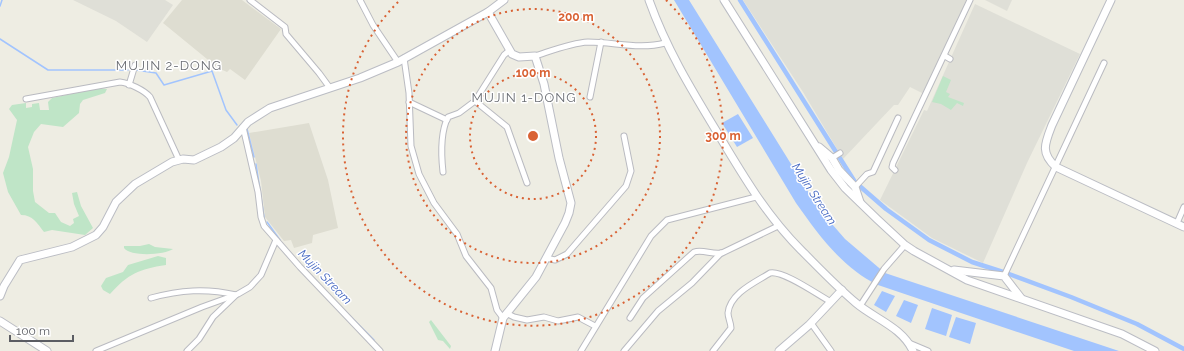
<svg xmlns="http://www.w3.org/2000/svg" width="1184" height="351" font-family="Raleway,sans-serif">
<rect width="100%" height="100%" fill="#eeede3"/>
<g fill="#dfdfd7">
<polygon points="73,0 165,0 173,5 147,42 116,21"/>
<polygon points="743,0 970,0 924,94 910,87 898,105 894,105 843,159 803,92"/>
<polygon points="985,0 1012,0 1007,11"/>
<polygon points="975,4 1080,54 1027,163 983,263 932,238 880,200 924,110 927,111"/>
</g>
<g fill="#deddd1">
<polygon points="182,0 242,0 281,29 245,80 230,69 227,72 218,68 163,23"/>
<polygon points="309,123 328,180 338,228 313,235 312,243 294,248 291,240 284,241 265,217 261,181 249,133"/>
</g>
<g fill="#bfe5c7">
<polygon points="943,76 951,80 946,92 950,94 948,97 964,103 963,106 957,103 951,110 941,104 932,102"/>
<path d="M99,88L107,89L105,93L83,100L80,104L79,113L63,127L41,124L34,132L28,147L33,169V191L35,202L49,213H55L61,222L70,226L74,223L73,219L79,216L74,204L72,193L77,192L81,206L93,228L85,235L52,230L44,232C37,223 33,215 21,215L8,192L3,173L9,157L17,120L9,109L12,105L26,103V108L32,107V104L39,103L40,110H49L48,102L52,98Z"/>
<path d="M149,244L155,247L173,249C165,255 130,257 124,248V246H140Z"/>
<path d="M158,256L166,258V265C139,269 128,274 110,294L103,290L101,286L106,278L123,272L128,265Z"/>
<polygon points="431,320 451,346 450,349 443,341 438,340 429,322"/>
</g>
<g fill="#a2c4fe">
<path d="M674,0H689L819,209L845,239L885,273L1119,351H1074L878,285C842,268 818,234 796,203Z"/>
<polygon points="738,114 753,138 737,147 722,123"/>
<polygon points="882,291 895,296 886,312 874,305"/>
<polygon points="904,300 918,305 911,323 896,316"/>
<polygon points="932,308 952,315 946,336 925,329"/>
<polygon points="956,317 976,323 970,344 949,337"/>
</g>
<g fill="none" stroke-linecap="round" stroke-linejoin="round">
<g stroke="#a2c4fe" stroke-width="1.5">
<polyline points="0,6 2,0"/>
<polyline points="0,39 48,70 128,70"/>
<polyline points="136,70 156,73 164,85 212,71 226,110 237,125"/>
<polyline points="247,129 254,157"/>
<polyline points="256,164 264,217"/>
<polyline points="267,222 280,240"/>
<polyline points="336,302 374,340"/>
</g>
<g stroke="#a2c4fe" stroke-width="4.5">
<polyline points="740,0 855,182 886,209 929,240 972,262 1003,272"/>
<polyline points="1009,274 1071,297 1137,324 1184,349"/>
</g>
<g stroke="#babbc1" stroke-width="7">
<g id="street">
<polyline points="250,0 285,27 286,34 319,73 330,88"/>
<polyline points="360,0 373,25 398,62"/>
<polyline points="510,50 504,55 475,101 507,127 527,183"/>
<path d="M535,56C551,51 571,43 588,42C615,42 639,50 665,43"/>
<polyline points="945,56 950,59"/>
<polyline points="404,58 409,93 411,146 419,174 434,203 457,234 466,256 491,288 497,310 503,318"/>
<polyline points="129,85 135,65"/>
<polyline points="590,97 601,42"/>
<path d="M26,99L120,82C129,83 144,90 150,97L179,160"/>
<polyline points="409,102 447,120"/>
<polyline points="243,127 258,192 261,217 264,226 300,267 380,351"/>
<polyline points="832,158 840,153"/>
<polyline points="895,170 892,167 893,163 970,0"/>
<path d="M443,172C441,154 440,133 448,117L459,113L475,101"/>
<polyline points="855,187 867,174 873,172 898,118"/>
<polyline points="1177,223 1184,207"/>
<polyline points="546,258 555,260 567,254 626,186 631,171 624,136"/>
<polyline points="1004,276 1104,63"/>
<path d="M151,298C180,290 206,288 236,295L213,317L199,339L187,351"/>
<polyline points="860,306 884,269 905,245"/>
<polyline points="506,313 514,317 527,320 544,317 558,321 578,317 595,326"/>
<path d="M630,318L643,298L694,252C703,249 712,255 722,253L778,226"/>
<polyline points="811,323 831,351"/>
<polyline points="909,343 928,351"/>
<polyline points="96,351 202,307 238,294 250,287 261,275 276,240"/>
<polyline points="581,351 651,236 667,220 756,197"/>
<polyline points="624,351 658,311 692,283 721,253"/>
<path d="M713,351L731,328C731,323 728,318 728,313C730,293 756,282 770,273C783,270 818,295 831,302"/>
</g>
</g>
<g stroke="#bbbdc4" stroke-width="9">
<g id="secondary">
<path d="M649,0C666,48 691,89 717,132C742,174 766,215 801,250C819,268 837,287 856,303C875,319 902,327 913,351"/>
<polyline points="724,0 831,170 845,188 877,219 905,245 914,251 967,280 1122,334 1155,351"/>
<path d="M1111,0L1052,125C1045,143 1040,153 1056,167L1184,227"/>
<polyline points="488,12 512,54 519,57 535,56 544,84 559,158 571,203 569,213 565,223 536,277 503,318 495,351"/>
<polyline points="819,147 832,158 839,170 855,187 860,202"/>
<polyline points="954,270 1004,276 1021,298"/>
<polyline points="0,296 4,286 20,260 72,247 96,235 103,227 116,202 135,184 172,162 183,159 194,160 221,147 234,138 248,122 270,108 360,78 398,62 488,12 504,0"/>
<polyline points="0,321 47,351"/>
<polyline points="779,351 809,325 842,290"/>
</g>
</g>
<use href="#street" stroke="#fff" stroke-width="5"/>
<use href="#secondary" stroke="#fff" stroke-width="7"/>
</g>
<g fill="none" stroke="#d96234" stroke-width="2" stroke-dasharray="2 4">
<circle cx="533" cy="136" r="63"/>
<circle cx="533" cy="136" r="127"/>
<path d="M666 0A190 190 0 1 1 400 0"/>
</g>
<g text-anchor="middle" stroke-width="3" stroke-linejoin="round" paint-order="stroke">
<g font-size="12" font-style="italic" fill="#4568c2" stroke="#fff">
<text transform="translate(814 194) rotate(57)" y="4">Mujin Stream</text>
<text transform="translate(325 277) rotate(46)" y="4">Mujin Stream</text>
</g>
<g font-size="13" letter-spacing="1" fill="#6c6f75" stroke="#fff">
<text x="169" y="70">MUJIN 2-DONG</text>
<text x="524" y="102">MUJIN 1-DONG</text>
</g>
</g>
<circle cx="533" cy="136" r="6" fill="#d96234" stroke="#fff" stroke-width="2"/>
<g font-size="12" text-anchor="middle" font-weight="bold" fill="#d96234" stroke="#fff" stroke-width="3" stroke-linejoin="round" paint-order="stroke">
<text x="576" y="21">200 m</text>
<text x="533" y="77">100 m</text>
<text x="723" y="140">300 m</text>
</g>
<path d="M10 335v6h63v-6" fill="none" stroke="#5b5d63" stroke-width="2"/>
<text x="16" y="335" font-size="12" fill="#5b5d63" stroke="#ffffff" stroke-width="3" paint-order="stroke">100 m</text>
</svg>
